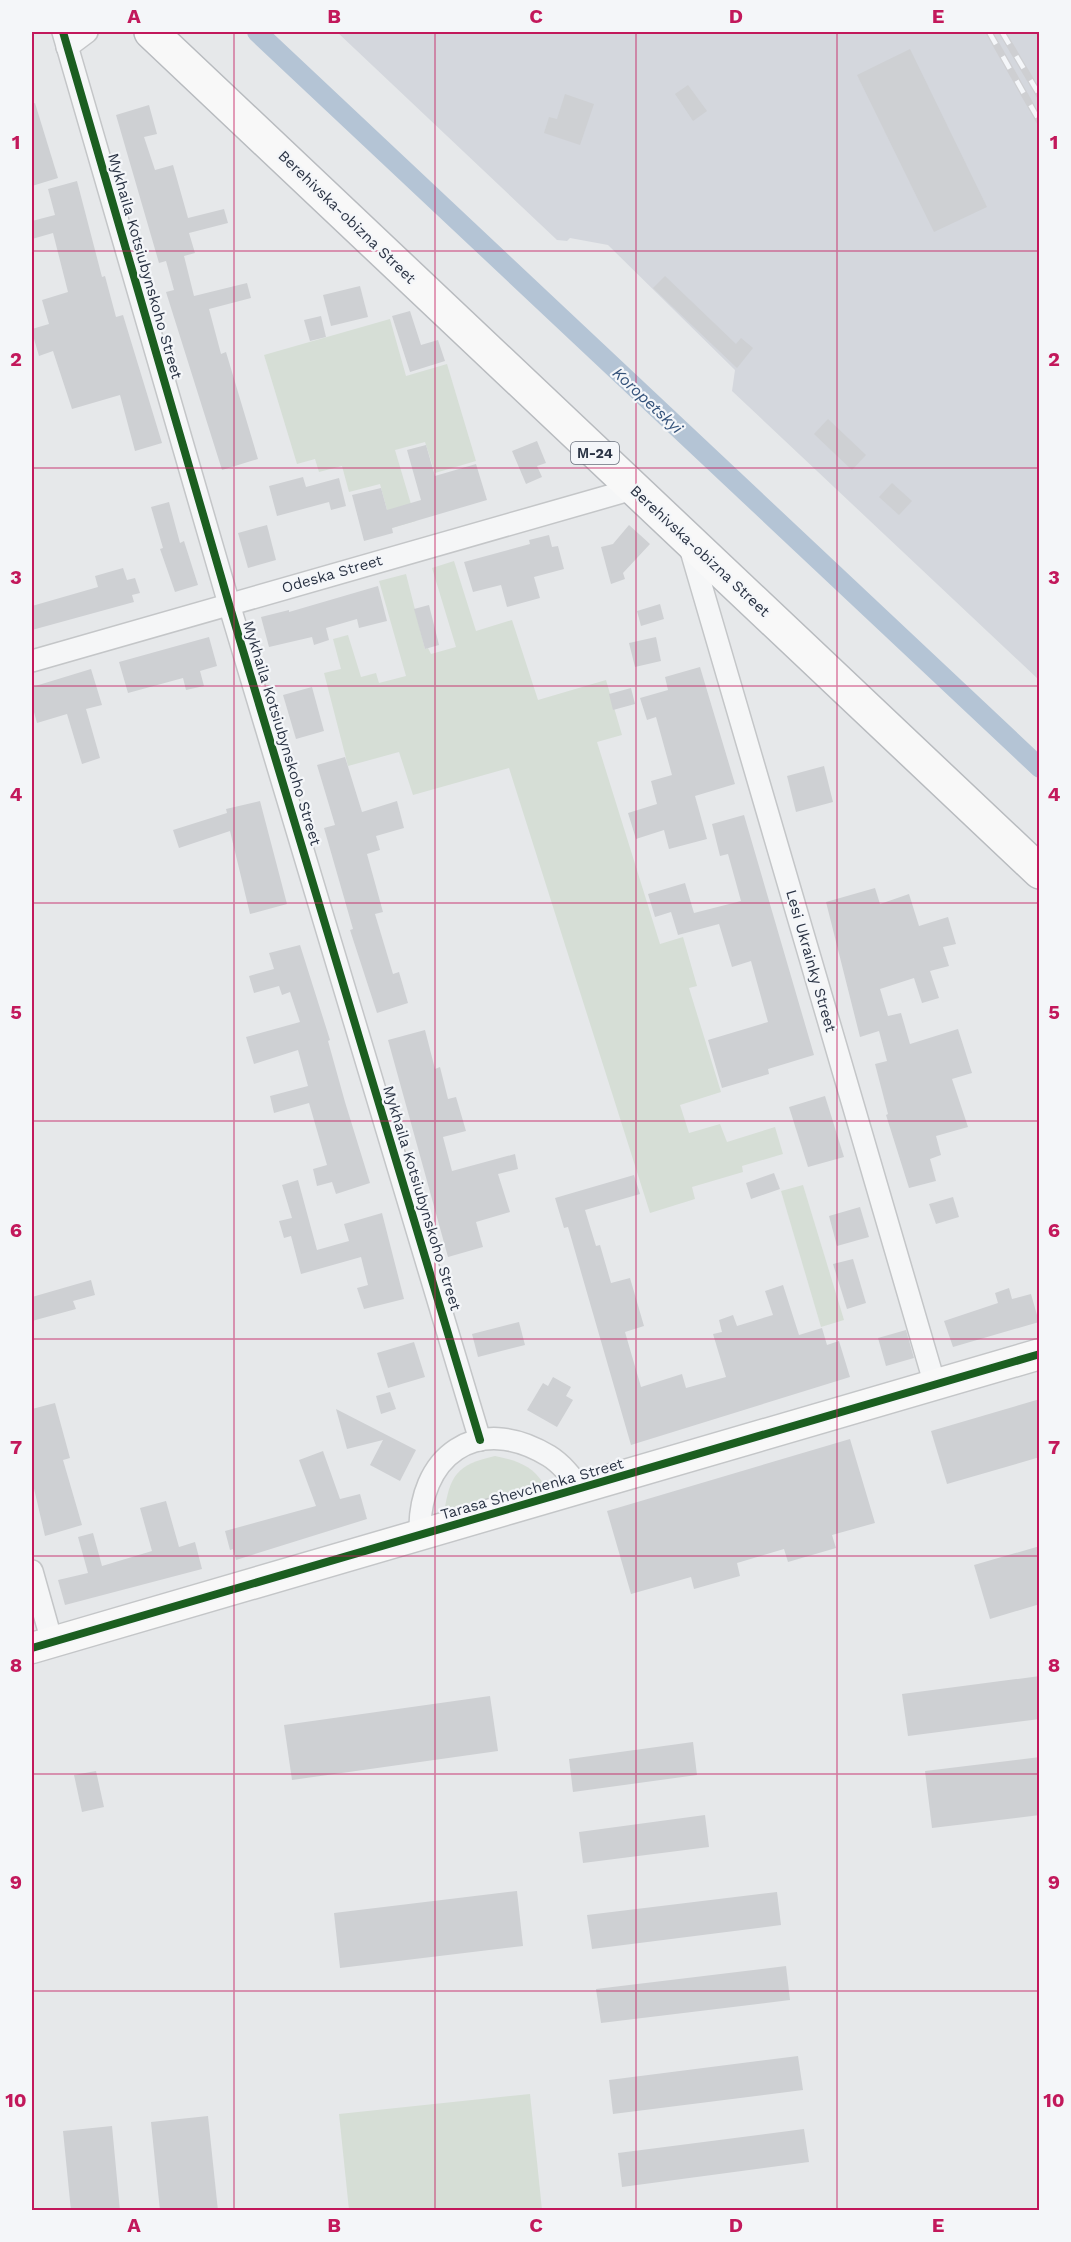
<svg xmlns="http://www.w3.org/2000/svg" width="1071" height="2242" font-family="'Work Sans',sans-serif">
<rect width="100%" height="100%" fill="#e6e8ea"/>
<polygon fill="#d4d7dd" points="337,32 1039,32 1039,680 732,391 735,370 608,245 570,238 567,241 557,240"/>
<g fill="#d6ded6">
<polygon points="390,319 406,376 447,364 476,461 435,473 425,442 395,450 416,521 392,528 380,484 349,492 342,466 319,472 315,459 297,464 264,355"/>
<polygon points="454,561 476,631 512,620 538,700 606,680 622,735 597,742 660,944 683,937 697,986 689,988 721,1092 680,1105 689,1133 720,1124 727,1142 775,1127 783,1154 742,1166 743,1172 692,1187 695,1199 650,1213 509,768 413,795 399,752 348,766 324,673 341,669 333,639 348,635 361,677 376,673 379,683 406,676 379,581 406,574 425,649 428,648 431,654 456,647 432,568"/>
<polygon points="803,1185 844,1320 821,1327 781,1191"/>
<path d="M495,1456C515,1460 532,1465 543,1483L444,1513C450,1475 456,1465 495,1456Z"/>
<polygon points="530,2094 542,2210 349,2210 339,2114"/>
</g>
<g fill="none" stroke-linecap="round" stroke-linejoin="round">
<polyline stroke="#b4c4d5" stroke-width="20" points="257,32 1040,768"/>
</g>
<g fill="#ced0d3">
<polygon points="910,49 987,207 934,232 857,75"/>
<polygon points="688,85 707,111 693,121 675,94"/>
<polygon points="565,94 594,104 580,145 544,133 549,117 557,119"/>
<polygon points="35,103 58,178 32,186 32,104"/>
<polygon points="149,105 157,134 144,137 155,170 173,165 188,218 224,209 228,223 189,233 195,253 184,256 194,296 247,283 251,298 209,309 221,354 226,352 258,459 222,470 166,292 174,290 166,261 159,263 116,115"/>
<polygon points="77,181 102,277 105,276 116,317 123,315 162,443 135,451 120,395 72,409 53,351 39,356 32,332 32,329 49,324 42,300 68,292 53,233 32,239 32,221 55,215 48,189"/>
<polygon points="665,276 736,344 741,338 753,348 737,368 653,288"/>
<polygon points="360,286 368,317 331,326 323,295"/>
<polygon points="410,311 421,345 438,340 445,361 410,372 392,316"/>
<polygon points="321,316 326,337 310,341 304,320"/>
<polygon points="828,419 866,455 852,470 814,434"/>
<polygon points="537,441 546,463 537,466 542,477 526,484 512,451"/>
<polygon points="426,445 435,476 476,464 487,500 392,528 393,533 364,541 352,495 381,488 387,510 421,500 407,450"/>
<polygon points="303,477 306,487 339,478 346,506 331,510 329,502 277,516 269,486"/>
<polygon points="892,483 912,501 899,515 879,497"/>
<polygon points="169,502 180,543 184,541 198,585 175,592 160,549 163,548 151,507"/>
<polygon points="267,525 276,560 248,568 238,533"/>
<polygon points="629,525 650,544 623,573 625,579 611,584 601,547 613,544"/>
<polygon points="549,535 552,547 558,546 564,569 534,577 540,598 507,607 501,585 473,592 464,562 530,544 529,540"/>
<polygon points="123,568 127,580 135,578 140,593 132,595 134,602 32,630 32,606 98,587 95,576"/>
<polygon points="378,586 387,621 359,628 357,619 326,628 329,640 314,645 312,637 269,647 261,617 289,610 289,612"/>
<polygon points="660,604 664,619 641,626 637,611"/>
<polygon points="429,605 439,645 425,649 414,609"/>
<polygon points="209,637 217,666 200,671 204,686 186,690 183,678 128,693 119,662"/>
<polygon points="656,637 661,661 635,667 629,643"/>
<polygon points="700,667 735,784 695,796 707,839 669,849 664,830 636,839 628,813 657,804 651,781 672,775 656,717 647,720 640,698 668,690 665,677"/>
<polygon points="91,669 102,705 86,709 100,758 82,764 67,714 37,723 32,705 32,687"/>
<polygon points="312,687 324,731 296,739 283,695"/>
<polygon points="631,688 635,704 613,710 609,694"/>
<polygon points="345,757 362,812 397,801 404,828 376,836 380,850 367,854 383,912 375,914 393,974 399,972 408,1003 377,1013 350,930 353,929 324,828 335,825 317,765"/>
<polygon points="824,766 833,802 796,812 787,776"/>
<polygon points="260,801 287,904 250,914 230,831 179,848 173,830 227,813 226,809"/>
<polygon points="744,815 814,1055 768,1069 769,1074 722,1088 708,1040 768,1022 751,961 732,967 719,924 678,935 671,912 655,917 648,894 685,883 694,913 741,901 728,854 720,856 712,824"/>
<polygon points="875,888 880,904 909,894 919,926 948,917 956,944 943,947 949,966 930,971 939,998 922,1003 914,978 880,989 888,1016 901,1013 910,1044 958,1029 972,1073 952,1079 968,1127 936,1136 941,1155 930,1159 936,1181 909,1188 886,1115 888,1114 875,1064 887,1061 879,1031 860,1037 826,902"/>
<polygon points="300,945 330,1040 328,1041 345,1102 370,1183 336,1194 332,1182 317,1186 313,1169 327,1165 309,1103 274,1113 270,1096 308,1086 298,1050 254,1064 246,1037 300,1022 290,992 282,995 279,986 254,993 249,976 274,969 269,953"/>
<polygon points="425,1030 435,1069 440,1067 448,1099 456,1097 466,1131 443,1137 452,1171 515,1154 518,1169 498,1174 510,1212 476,1222 483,1247 448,1257 388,1040"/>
<polygon points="825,1096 844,1157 808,1167 789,1107"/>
<polygon points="774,1173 780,1189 751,1199 746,1183"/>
<polygon points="634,1175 640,1194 585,1210 596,1246 600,1245 611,1283 630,1278 644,1326 625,1332 641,1387 682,1374 686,1388 726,1377 713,1334 722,1332 719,1320 733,1315 737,1326 773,1315 765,1291 783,1285 799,1335 822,1328 827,1345 839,1341 850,1377 631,1445 568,1227 564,1228 555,1198"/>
<polygon points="298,1180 317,1250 349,1241 344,1224 382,1213 404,1299 364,1309 357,1288 368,1285 361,1257 301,1274 291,1236 284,1238 279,1221 292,1218 282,1185"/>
<polygon points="953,1197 959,1217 936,1224 929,1204"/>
<polygon points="860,1207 869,1237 837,1246 829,1216"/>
<polygon points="853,1259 866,1303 847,1309 833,1264"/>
<polygon points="91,1280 95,1295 73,1301 76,1309 32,1321 32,1297"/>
<polygon points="1009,1288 1012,1299 1031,1294 1039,1322 953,1347 944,1321 998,1303 995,1293"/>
<polygon points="519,1322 525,1345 478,1357 472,1334"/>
<polygon points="906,1330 914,1358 886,1366 878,1338"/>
<polygon points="414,1342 425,1377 388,1388 377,1353"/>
<polygon points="553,1377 571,1387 566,1396 573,1400 557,1427 527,1410 543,1383 548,1386"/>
<polygon points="390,1392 396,1409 381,1414 376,1396"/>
<polygon points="1040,1399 1040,1457 947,1484 931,1431"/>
<polygon points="55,1403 70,1458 63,1460 82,1525 45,1536 32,1480 32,1409"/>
<polygon points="336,1409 416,1450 400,1481 370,1465 383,1440 347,1449"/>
<polygon points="850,1439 875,1523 832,1535 836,1548 788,1562 784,1549 737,1563 740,1576 694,1589 691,1577 631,1594 607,1511"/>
<polygon points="323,1451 340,1499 360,1494 367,1519 236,1560 233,1549 230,1550 225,1531 316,1506 299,1460"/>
<polygon points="166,1501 179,1547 195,1542 202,1569 65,1605 58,1580 88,1573 78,1537 93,1533 102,1566 152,1551 140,1508"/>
<polygon points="1040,1546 1040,1604 990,1619 974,1565"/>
<polygon points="1040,1676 1040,1719 908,1736 902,1694"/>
<polygon points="490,1696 498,1751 292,1780 284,1725"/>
<polygon points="693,1742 697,1775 573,1792 569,1759"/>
<polygon points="1040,1757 1040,1815 932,1828 925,1771"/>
<polygon points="96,1771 104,1807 82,1812 74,1775"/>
<polygon points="705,1815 709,1847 583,1863 579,1832"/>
<polygon points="517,1891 523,1946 340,1968 334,1913"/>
<polygon points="777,1892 781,1925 592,1949 587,1915"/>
<polygon points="786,1966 790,2000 601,2023 596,1989"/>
<polygon points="798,2056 803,2090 613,2114 609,2080"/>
<polygon points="208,2116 218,2211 160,2211 151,2122"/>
<polygon points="112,2126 120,2211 71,2211 63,2131"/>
<polygon points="804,2129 809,2162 622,2187 618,2153"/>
</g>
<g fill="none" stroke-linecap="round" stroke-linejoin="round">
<g stroke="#c4c6c8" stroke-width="24">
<g id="street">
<polyline points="63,32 229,604 480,1440"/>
<polyline points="67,47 87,32"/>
<polyline points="689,544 935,1385"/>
<polyline points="32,661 633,489"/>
<path d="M420,1536C417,1456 477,1412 549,1456C562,1464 572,1477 581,1489"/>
<polyline points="32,1571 52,1642"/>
</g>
</g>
<g stroke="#c4c6c8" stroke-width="33">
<polyline id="secondary" points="32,1648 1040,1354"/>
</g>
<g stroke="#b8bbbf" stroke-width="36">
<polyline id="highway" points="151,32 1040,872"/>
</g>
<use href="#street" stroke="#f5f6f7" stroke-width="21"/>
<use href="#secondary" stroke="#f8f8f8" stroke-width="30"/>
<use href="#highway" stroke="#f8f8f8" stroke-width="33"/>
<g stroke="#cecfd2" stroke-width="7">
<g id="rail">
<polyline points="989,32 1040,122"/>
<polyline points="1002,32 1040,96"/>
<polyline points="1039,32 1040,33"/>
</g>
</g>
<use href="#rail" stroke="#f4f6f9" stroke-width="4.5" stroke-dasharray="14" stroke-linecap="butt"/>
<g stroke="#f4f6f9" stroke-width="11">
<g id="cycleway">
<polyline points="63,32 229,604 480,1440"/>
<polyline points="32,1648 1040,1354"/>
</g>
</g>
<use href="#cycleway" stroke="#1b5e20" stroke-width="8"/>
</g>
<path fill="none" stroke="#c2185b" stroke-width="1.5" stroke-opacity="0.55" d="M234,32V2210M435,32V2210M636,32V2210M837,32V2210M32,251H1040M32,468H1040M32,686H1040M32,903H1040M32,1121H1040M32,1339H1040M32,1556H1040M32,1774H1040M32,1991H1040"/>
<g text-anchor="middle" stroke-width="4.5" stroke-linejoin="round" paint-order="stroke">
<rect fill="#f4f6f9" stroke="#676e7b" stroke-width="1.5" x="571" y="442" width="48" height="22" rx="4.5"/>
<g font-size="14" font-weight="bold" fill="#2b3445">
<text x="595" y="458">М-24</text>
</g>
<g font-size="15" fill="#2b3445" stroke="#f4f6f9">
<text transform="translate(347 217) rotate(44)" y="5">Berehivska-obizna Street</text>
<text transform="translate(145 266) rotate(74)" y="5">Mykhaila Kotsiubynskoho Street</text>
<text transform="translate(700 551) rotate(43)" y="5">Berehivska-obizna Street</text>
<text transform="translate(332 574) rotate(-16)" y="5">Odeska Street</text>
<text transform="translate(282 733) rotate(73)" y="5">Mykhaila Kotsiubynskoho Street</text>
<text transform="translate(811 961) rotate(74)" y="5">Lesi Ukrainky Street</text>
<text transform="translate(422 1198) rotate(73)" y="5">Mykhaila Kotsiubynskoho Street</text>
<text transform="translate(532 1489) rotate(-16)" y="5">Tarasa Shevchenka Street</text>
</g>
<g font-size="16" font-style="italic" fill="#34527a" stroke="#f4f6f9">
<text transform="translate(648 400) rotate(43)" y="6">Koropetskyi</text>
</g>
</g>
<rect width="1071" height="2242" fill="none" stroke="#f4f6f9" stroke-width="66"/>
<rect x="33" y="33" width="1005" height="2176" fill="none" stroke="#c2185b" stroke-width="2"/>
<g font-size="20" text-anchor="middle" font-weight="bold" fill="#c2185b">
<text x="134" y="23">A</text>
<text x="334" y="23">B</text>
<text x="536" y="23">C</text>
<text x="736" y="23">D</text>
<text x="938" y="23">E</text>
<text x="16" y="149">1</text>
<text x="1054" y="149">1</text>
<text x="16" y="366">2</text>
<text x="1054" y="366">2</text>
<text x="16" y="584">3</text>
<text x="1054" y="584">3</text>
<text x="16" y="801">4</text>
<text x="1054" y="801">4</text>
<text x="16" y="1019">5</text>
<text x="1054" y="1019">5</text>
<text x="16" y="1237">6</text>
<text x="1054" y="1237">6</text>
<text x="16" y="1454">7</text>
<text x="1054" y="1454">7</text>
<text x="16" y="1672">8</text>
<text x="1054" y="1672">8</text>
<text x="16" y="1889">9</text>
<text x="1054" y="1889">9</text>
<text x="16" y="2107">10</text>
<text x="1054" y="2107">10</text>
<text x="134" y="2232">A</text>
<text x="334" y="2232">B</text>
<text x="536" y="2232">C</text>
<text x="736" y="2232">D</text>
<text x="938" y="2232">E</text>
</g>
</svg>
